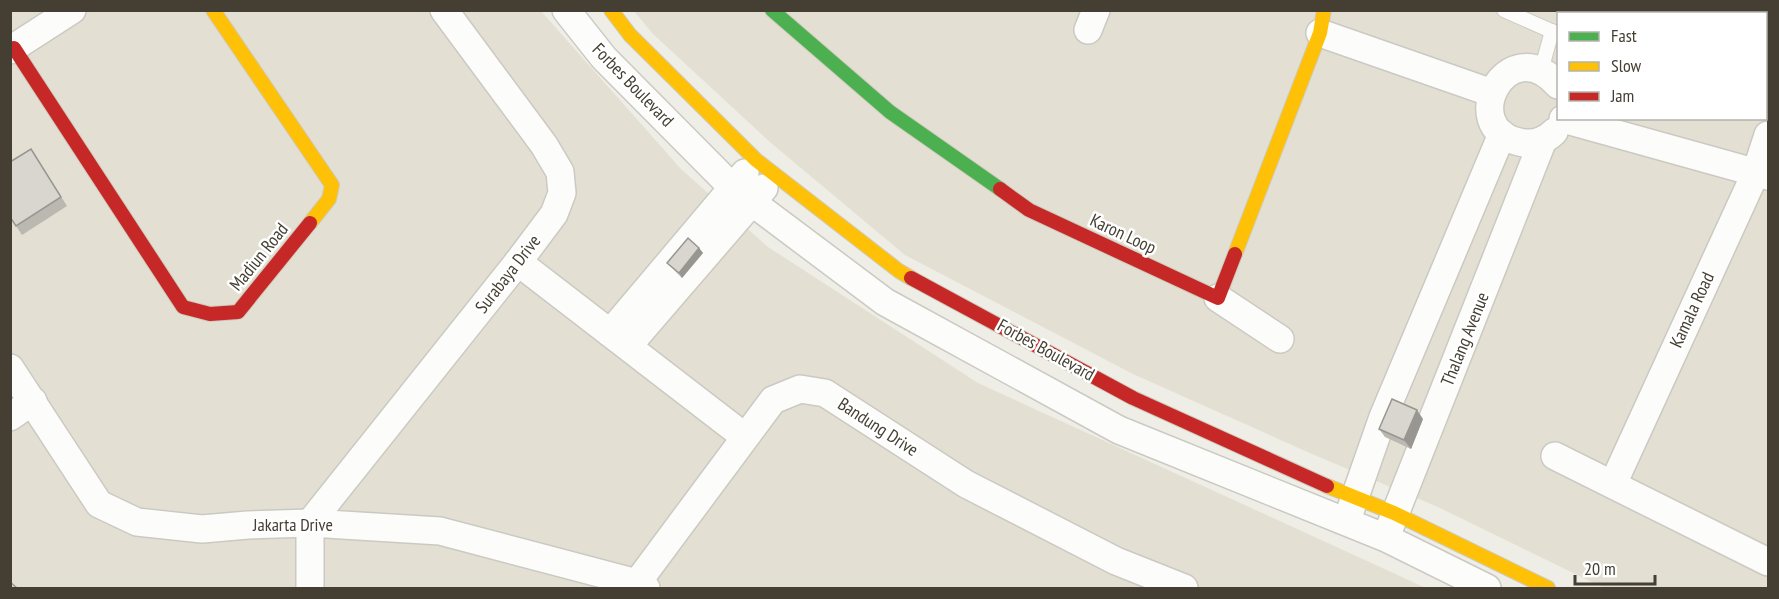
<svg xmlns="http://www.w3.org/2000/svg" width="1779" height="599" font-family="'PT Sans Narrow',sans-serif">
<rect width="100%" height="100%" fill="#eeede6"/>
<g fill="#e3e0d3" fill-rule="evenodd">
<polygon points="10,11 541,11 681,169 768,247 978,383 1426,588 11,588"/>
<path d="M634,11H1768V588H1604L1438,507L1312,454L1133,374L905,255L771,143L653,34ZM1558,14H1766V118H1558Z"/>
</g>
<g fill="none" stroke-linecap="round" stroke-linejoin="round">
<g stroke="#cbc9c2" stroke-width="16">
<g id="lane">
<polyline points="1504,10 1558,34"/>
<polyline points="1541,71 1552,31"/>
</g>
</g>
<g stroke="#cbc9c2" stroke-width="30">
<g id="street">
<polyline points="566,10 604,58 733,188 885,302 1119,430 1386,538 1487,588"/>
<polyline points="1088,30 1096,10"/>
<polyline points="1320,33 1492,93"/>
<polyline points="10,50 72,10"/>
<polyline points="1563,119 1768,176"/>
<path d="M1554,132C1545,141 1532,145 1519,142C1456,128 1507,28 1558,85"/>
<polyline points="518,262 745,437"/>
<polyline points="1218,298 1280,339"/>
<polyline points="610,333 745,173"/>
<polyline points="628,346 764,188"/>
<polyline points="10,368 99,504 137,522 202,529 248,525 310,523 440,531 637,583 646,588"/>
<polyline points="10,417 33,401"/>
<polyline points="1555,456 1768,562"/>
<polyline points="1613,484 1756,172 1768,135"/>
<polyline points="1348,517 1383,417 1502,134"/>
<polyline points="1388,532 1543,140"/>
<polyline points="637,583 773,400 800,389 825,393 966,484 1116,561 1184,588"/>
<polyline points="310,588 310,523 518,262 554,214 562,193 560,172 544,145 444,10"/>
</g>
</g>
<g stroke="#cecbbc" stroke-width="16">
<polyline id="fast" points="772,10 890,112 1000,189"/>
</g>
<g stroke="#cecbbc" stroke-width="16">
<g id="slow">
<polyline points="213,10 332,185 329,199 310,223"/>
<polyline points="611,10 630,35 756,160 899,271 911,278"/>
<polyline points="1235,254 1320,33 1324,10"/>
<polyline points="1327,486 1394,513 1548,588"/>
</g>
</g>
<g stroke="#cecbbc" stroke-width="16">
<g id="jam">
<polyline points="14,48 183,307 210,314 238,312 310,223"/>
<polyline points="1000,189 1029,210 1218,298 1235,254"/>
<polyline points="911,278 1133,398 1327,486"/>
</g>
</g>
<use href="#lane" stroke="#fcfcfb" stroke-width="14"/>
<use href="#street" stroke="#fcfcfb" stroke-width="27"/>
<use href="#fast" stroke="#4caf50" stroke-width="14"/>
<use href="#slow" stroke="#ffc107" stroke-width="14"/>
<use href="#jam" stroke="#c62828" stroke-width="14"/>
</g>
<g fill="#bab8b1">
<polygon points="1565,10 1730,10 1729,14 1575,14"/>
<polygon points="31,149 67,206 22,235 10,217"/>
<polygon points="699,248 703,253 682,278 667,263"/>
<polygon points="1423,419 1411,449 1385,437 1379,429"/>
</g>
<g fill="#979690">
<polygon points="1715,10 1730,10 1729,14 1714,14"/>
<polygon points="699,248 703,253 682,278 679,273"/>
<polygon points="1417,410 1423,419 1411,449 1404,440"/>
</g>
<g fill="#d8d6ce" stroke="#979690" stroke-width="1.5">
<polygon points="1606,10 1715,10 1714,14 1616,14"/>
<polygon points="31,149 61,197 16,226 10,217 10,162"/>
<polygon points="688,238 699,248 679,273 667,263"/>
<polygon points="1392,399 1417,410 1404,440 1379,429"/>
<polygon points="10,582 17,588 10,588"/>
</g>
<g text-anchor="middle" stroke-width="5" stroke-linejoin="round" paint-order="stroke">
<g font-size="18" fill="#443f32" stroke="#fff">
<text transform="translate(633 85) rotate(46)" y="6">Forbes Boulevard</text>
<text transform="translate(1123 234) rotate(25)" y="6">Karon Loop</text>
<text transform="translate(259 257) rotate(-51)" y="6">Madiun Road</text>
<text transform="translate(508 274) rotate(-52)" y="6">Surabaya Drive</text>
<text transform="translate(1692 310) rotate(-65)" y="6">Kamala Road</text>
<text transform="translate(1465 339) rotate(-68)" y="6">Thalang Avenue</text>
<text transform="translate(1046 350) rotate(29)" y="6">Forbes Boulevard</text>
<text transform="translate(878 427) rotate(33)" y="6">Bandung Drive</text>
<text x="293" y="531">Jakarta Drive</text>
</g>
</g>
<rect width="1779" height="599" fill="none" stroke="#443f32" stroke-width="24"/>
<rect x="1557" y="12" width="210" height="108" fill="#ffffff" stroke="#b4b2ad" stroke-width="1.5"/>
<rect x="1569" y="32" width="30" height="9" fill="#4caf50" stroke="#b4b2ad" stroke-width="1.5"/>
<text x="1611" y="42" font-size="18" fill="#443f32">Fast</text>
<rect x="1569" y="62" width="30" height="9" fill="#ffc107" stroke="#b4b2ad" stroke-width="1.5"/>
<text x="1611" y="72" font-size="18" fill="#443f32">Slow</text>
<rect x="1569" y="92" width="30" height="9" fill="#c62828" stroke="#b4b2ad" stroke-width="1.5"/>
<text x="1611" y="102" font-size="18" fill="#443f32">Jam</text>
<path d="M1575 575v9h80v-9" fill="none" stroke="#443f32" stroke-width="3"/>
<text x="1584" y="575" font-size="18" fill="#443f32" stroke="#ffffff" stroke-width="4.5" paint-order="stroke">20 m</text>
</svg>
